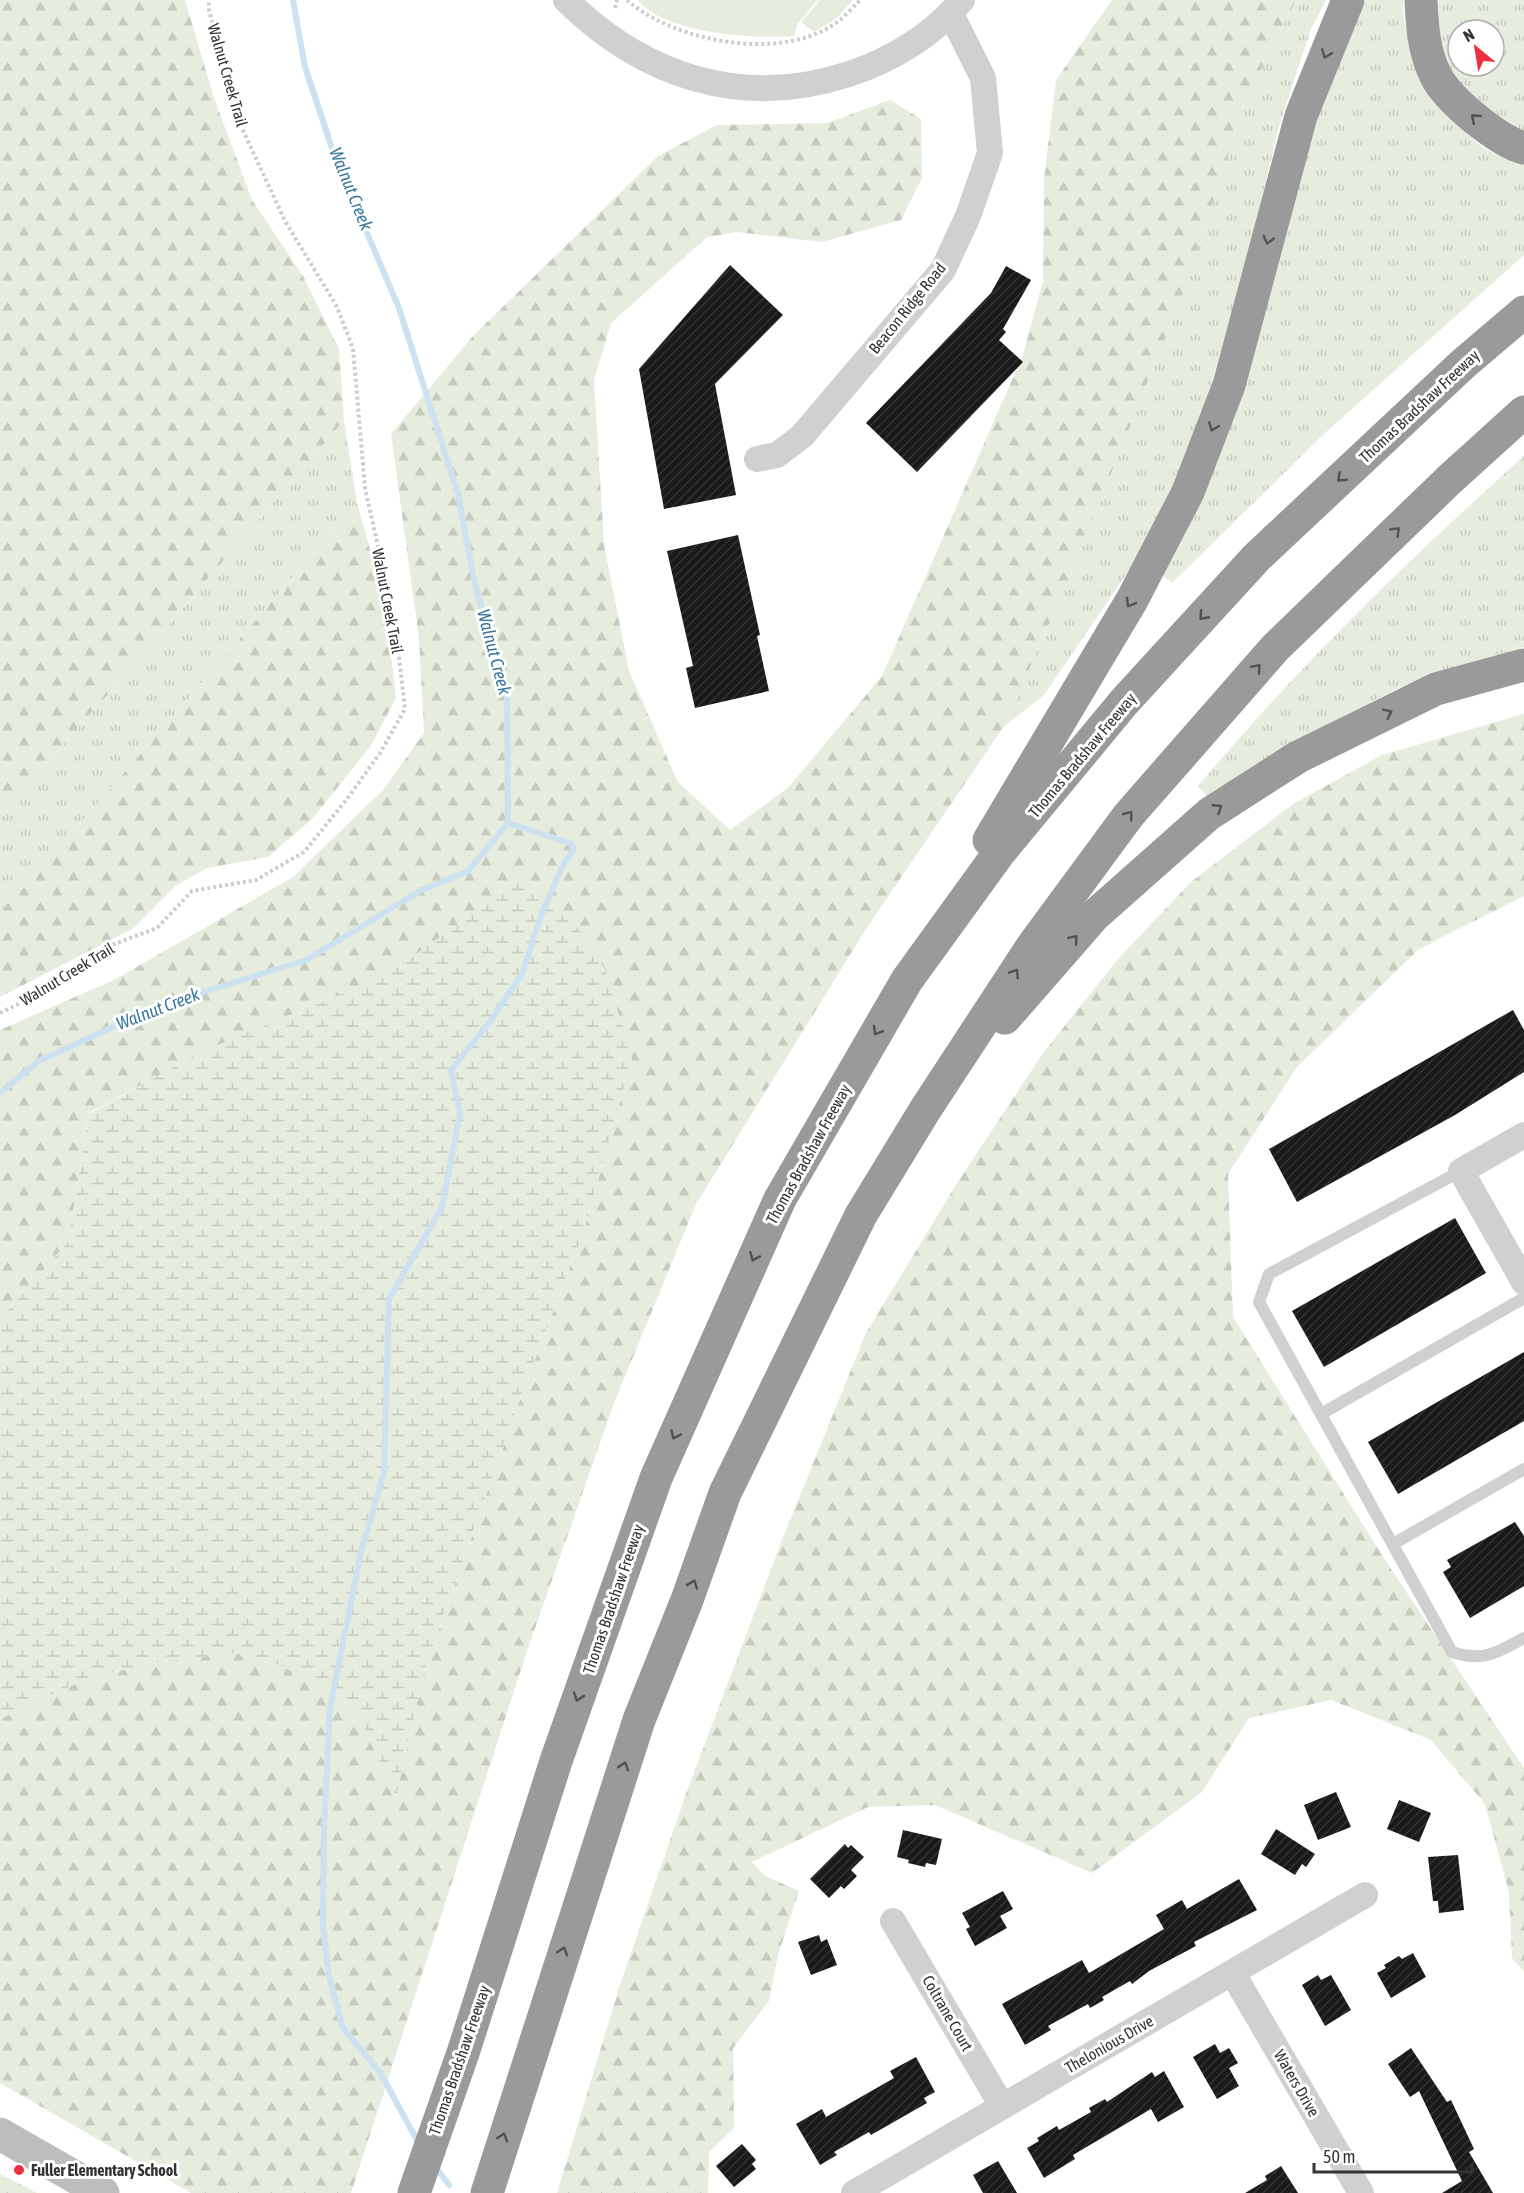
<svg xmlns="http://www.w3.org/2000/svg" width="1524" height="2193" font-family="'Asap Condensed',sans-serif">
<defs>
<pattern id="grass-tufts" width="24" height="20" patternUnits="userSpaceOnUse" patternTransform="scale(1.5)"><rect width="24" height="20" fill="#e6ecde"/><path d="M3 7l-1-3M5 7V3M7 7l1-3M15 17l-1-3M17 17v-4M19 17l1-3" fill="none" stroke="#c6cbbf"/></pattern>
<pattern id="forest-firs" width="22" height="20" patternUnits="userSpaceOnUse" patternTransform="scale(1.5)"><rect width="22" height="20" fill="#e6ecde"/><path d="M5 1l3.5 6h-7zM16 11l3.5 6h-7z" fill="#c6cbbf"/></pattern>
<pattern id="wetland-marsh" width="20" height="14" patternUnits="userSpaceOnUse" patternTransform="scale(1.5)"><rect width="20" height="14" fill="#e6ecde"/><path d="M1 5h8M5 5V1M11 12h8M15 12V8" fill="none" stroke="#c6cbbf"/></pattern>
<pattern id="building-hatch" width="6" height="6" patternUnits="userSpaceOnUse" patternTransform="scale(1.5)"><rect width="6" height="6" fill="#1a1a1a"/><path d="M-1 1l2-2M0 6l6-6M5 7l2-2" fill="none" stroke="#333"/></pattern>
</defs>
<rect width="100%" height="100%" fill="#fff"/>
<g fill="url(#grass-tufts)" fill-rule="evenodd">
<polygon points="1296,0 1326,0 1311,29 1279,126 1246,265 1191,452 1136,560 1044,695 1004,726 1066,586 1185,289 1245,101"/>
<path d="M1366,0H1404C1397,48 1449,126 1489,151C1499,157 1513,159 1524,163V255L1325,433L1172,583L1160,573L1341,51Z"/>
<path d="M1430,0H1524V133L1478,109L1439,52ZM1458,30H1494V66H1458Z"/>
<polygon points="344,420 357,503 93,809 0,912 0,814 118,683"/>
<path d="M1524,456V647L1400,687L1303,737L1210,799L1198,786C1297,668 1409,559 1524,456Z"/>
</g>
<g fill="url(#forest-firs)">
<polygon points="0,0 185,0 214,98 252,200 303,276 339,349 344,420 118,683 0,814"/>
<polygon points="1112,0 1296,0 1245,101 1185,289 1066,586 1004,726 866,929 696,1204 614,1403 526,1654 351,2193 191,2193 0,2083 0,1719 88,1678 162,1661 236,1653 284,1667 354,1707 396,1796 424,1671 522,1394 585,1227 632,1059 520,880 387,975 204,1051 89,1113 68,1242 0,1319 0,1030 116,979 293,877 383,790 424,733 419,638 391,434 473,336 658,156 717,125 827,123 890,100 921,119 922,178 901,220 822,242 737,232 707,237 611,323 594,380 604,545 629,671 678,782 730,830 788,788 882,676 1023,355 1043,281 1044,179 1056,80"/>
<polygon points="357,503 385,603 396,698 370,747 313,818 268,857 207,868 175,886 134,928 0,997 0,912 93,809"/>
<polygon points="1524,714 1524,896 1419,949 1296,1068 1228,1174 1233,1317 1385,1560 1524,1768 1524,1972 1512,1958 1509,1892 1485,1804 1431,1740 1331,1700 1249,1718 1202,1792 1092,1873 935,1805 868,1807 752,1862 765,1876 799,1891 778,1955 769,2001 733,2048 734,2128 709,2152 708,2193 557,2193 620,1985 687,1791 782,1540 866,1333 956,1185 1043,1053 1118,959 1191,882 1293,804 1382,755"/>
<polygon points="0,2174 37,2193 0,2193"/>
</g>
<polygon fill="url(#wetland-marsh)" points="520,879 578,928 605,969 632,1059 585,1227 522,1394 424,1671 396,1797 354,1707 284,1667 236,1653 162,1661 88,1678 0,1719 0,1319 68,1242 89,1114 203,1051 387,975"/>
<g fill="#e6ecde">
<path d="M638,0H818L798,23L794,36C754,39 664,34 638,0Z"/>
<polygon points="820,0 853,0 836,19 814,32 801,22"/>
</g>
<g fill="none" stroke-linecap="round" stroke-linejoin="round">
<g stroke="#cde2f0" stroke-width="6">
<polyline points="0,1093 39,1061 158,1006 306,960 420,891 468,871 508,823 507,698 474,580 458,494 399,308 335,158 323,121 305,67 293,0"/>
<polyline points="419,2144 380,2072 343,2028 329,1976 323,1927 324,1826 330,1707 361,1552 384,1472 389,1299 442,1207 460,1113 451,1070 491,1020 522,974 541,916 562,867 574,849 570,843 508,823"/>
<polyline points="434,2165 449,2185"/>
</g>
</g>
<g fill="url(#building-hatch)">
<polygon points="730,265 783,315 715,384 736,495 664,509 639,369"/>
<polygon points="1006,266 1031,280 1003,329 1006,332 999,340 1023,362 917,472 866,423 991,293"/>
<polygon points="738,535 760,635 757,636 769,691 695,708 686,668 693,666 667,551"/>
<polygon points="1513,1010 1524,1030 1524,1072 1455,1115 1297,1202 1269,1149"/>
<polygon points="1455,1218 1486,1273 1324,1367 1292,1311"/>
<polygon points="1524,1352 1524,1421 1398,1494 1368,1442"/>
<polygon points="1515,1522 1524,1536 1524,1586 1470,1618 1443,1572 1451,1567 1447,1560"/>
<polygon points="1336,1792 1351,1827 1318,1840 1304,1805"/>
<polygon points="1399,1800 1431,1813 1419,1842 1387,1829"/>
<polygon points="1276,1829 1315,1854 1306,1867 1302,1864 1295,1875 1261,1854"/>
<polygon points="903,1830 942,1839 936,1865 926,1863 925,1867 908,1863 909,1860 897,1857"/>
<polygon points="845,1844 848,1848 851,1845 864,1857 851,1870 857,1876 844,1889 841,1886 829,1898 810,1879"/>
<polygon points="1458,1855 1464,1910 1439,1913 1438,1901 1433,1901 1428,1857"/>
<polygon points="1239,1879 1257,1910 1194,1942 1196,1946 1149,1971 1132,1984 1130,1981 1102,1997 1104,2000 1090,2008 1088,2004 1048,2026 1051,2030 1025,2045 1002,2004 1082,1960 1089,1973 1164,1929 1156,1915 1182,1900 1187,1909"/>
<polygon points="1003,1891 1013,1909 1000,1916 1007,1928 975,1946 966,1929 970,1927 962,1913"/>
<polygon points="819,1935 821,1942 827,1939 837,1965 811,1975 798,1942"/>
<polygon points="1413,1953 1426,1977 1391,1998 1377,1973 1386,1968 1384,1965 1399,1956 1402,1959"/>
<polygon points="1318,1975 1321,1980 1331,1975 1351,2010 1325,2026 1302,1985"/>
<polygon points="1215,2044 1220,2053 1229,2048 1238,2063 1229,2068 1239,2086 1217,2099 1193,2057"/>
<polygon points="1411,2048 1447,2102 1451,2100 1474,2149 1469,2152 1493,2193 1442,2193 1462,2181 1419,2091 1410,2097 1388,2064"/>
<polygon points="916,2057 935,2092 924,2098 927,2103 871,2135 869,2132 834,2152 837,2155 820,2165 796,2124 822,2109 826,2117 894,2078 890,2071"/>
<polygon points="1164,2071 1184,2107 1158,2122 1151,2109 1073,2155 1075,2159 1044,2178 1027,2148 1039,2141 1037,2138 1057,2126 1059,2130 1091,2112 1089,2108 1105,2099 1107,2102 1152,2072 1155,2077"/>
<polygon points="742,2144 756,2160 752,2164 756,2169 734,2187 716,2166"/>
<polygon points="998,2161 1017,2193 983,2193 973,2175"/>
<polygon points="1281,2166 1298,2193 1245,2193 1267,2180 1265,2176"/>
</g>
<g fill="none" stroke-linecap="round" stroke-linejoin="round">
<g stroke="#cdcdcd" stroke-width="4" stroke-dasharray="3 3" stroke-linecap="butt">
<path d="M627,0C675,42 778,61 833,25C843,19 852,8 860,0"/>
<polyline points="615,8 617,0"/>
<polyline points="0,1013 39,994 109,946 157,928 192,891 256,880 304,852 347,799 380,753 405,709 395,622 365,488 353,348 336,305 285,221 240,124 209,10 209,0"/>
</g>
<g stroke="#d0d0d0" stroke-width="12">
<path d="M1461,1171L1269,1274L1259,1302L1452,1652C1483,1662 1497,1653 1524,1638"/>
<polyline points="1321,1414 1524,1298"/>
<polyline points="1393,1544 1524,1469"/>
</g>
<g stroke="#d0d0d0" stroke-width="26">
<path d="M566,0C644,77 743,109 849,74C892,60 933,35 962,0"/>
<polyline points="757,459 777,455 802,436 943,270 968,216 990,153 983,78 951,14"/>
<polyline points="1524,1135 1461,1171 1524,1282"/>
<polyline points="893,1921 1002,2106"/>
<polyline points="1233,1974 1361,2193"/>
<polyline points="854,2193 1365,1895"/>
</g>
<polyline stroke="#bdbdbd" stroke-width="33" points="0,2134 103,2193"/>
<g stroke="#9a9a9a" stroke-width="33">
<path d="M1421,0C1422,26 1424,53 1436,76C1448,100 1498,141 1524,148"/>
<polyline points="989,840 1132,600 1188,492 1229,385 1301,116 1348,0"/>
<polyline points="1005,1018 1094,916 1209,814 1298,757 1436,689 1524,665"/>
<polyline points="414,2193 464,2050 556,1761 656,1478 780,1199 907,980 999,853 1124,702 1257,557 1463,364 1524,312"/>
<polyline points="487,2193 639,1720 687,1600 725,1493 861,1215 925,1110 1033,945 1128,816 1275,648 1450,479 1524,412"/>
</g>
</g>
<defs><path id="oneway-chevron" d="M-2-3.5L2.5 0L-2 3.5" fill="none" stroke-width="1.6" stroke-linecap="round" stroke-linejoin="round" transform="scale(1.5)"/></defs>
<g stroke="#525252">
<use href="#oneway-chevron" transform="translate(1326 54) rotate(112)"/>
<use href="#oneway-chevron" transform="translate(1475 118) rotate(-139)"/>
<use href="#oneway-chevron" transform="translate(1268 240) rotate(105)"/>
<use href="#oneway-chevron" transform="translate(1213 427) rotate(111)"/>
<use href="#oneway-chevron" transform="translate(1341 478) rotate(137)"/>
<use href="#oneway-chevron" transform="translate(1396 531) rotate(-44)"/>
<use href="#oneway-chevron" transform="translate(1130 603) rotate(120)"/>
<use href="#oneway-chevron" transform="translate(1203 616) rotate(132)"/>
<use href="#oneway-chevron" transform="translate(1257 668) rotate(-49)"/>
<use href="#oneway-chevron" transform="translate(1388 713) rotate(-26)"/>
<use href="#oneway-chevron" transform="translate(1218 808) rotate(-33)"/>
<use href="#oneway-chevron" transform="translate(1129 815) rotate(-51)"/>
<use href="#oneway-chevron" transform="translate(1074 939) rotate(-49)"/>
<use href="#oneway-chevron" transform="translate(1015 973) rotate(-57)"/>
<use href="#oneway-chevron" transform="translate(877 1031) rotate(120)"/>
<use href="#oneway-chevron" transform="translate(754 1257) rotate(114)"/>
<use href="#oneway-chevron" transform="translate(675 1435) rotate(114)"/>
<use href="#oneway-chevron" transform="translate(693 1584) rotate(-71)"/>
<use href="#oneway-chevron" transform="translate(578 1697) rotate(109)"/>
<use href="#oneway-chevron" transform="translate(624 1766) rotate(-72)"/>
<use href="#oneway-chevron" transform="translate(563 1951) rotate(-72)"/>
<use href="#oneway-chevron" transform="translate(503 2137) rotate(-72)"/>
</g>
<circle fill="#f02e3f" stroke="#fff" stroke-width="2" cx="19" cy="2170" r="6"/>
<g text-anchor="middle" stroke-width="6" stroke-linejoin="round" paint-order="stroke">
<g font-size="16" fill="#333" stroke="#fff">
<text transform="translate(228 75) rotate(74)" y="6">Walnut Creek Trail</text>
<text transform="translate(907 308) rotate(-51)" y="6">Beacon Ridge Road</text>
<text transform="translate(1419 406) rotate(-43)" y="6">Thomas Bradshaw Freeway</text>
<text transform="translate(388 601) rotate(79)" y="6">Walnut Creek Trail</text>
<text transform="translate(1082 755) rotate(-50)" y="6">Thomas Bradshaw Freeway</text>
<text transform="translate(67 974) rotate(-31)" y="6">Walnut Creek Trail</text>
<text transform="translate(808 1154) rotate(-61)" y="6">Thomas Bradshaw Freeway</text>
<text transform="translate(613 1599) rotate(-71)" y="6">Thomas Bradshaw Freeway</text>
<text transform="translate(948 2013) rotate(60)" y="6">Coltrane Court</text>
<text transform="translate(1109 2044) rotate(-30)" y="6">Thelonious Drive</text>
<text transform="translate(459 2060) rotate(-71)" y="6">Thomas Bradshaw Freeway</text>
<text transform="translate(1297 2083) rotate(60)" y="6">Waters Drive</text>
</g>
<g font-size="16" font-weight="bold" fill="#333" stroke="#fff" text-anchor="start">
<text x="31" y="2176">Fuller Elementary School</text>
</g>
<g font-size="18" font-style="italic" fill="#3a779b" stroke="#fff">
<text transform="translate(351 189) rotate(68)" y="6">Walnut Creek</text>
<text transform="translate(494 652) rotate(75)" y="6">Walnut Creek</text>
<text transform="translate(158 1009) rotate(-21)" y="6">Walnut Creek</text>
</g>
</g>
<g transform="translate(1476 48) rotate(330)"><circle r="28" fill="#ffffff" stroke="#adadad" stroke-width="1.5"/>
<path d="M0-4.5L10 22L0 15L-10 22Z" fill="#f02e3f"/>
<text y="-9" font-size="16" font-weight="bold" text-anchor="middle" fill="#333333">N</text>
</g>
<path d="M1314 2163v9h158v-9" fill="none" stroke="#333333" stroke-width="3"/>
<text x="1323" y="2163" font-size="18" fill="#333333" stroke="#ffffff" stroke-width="4.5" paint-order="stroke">50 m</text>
</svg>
